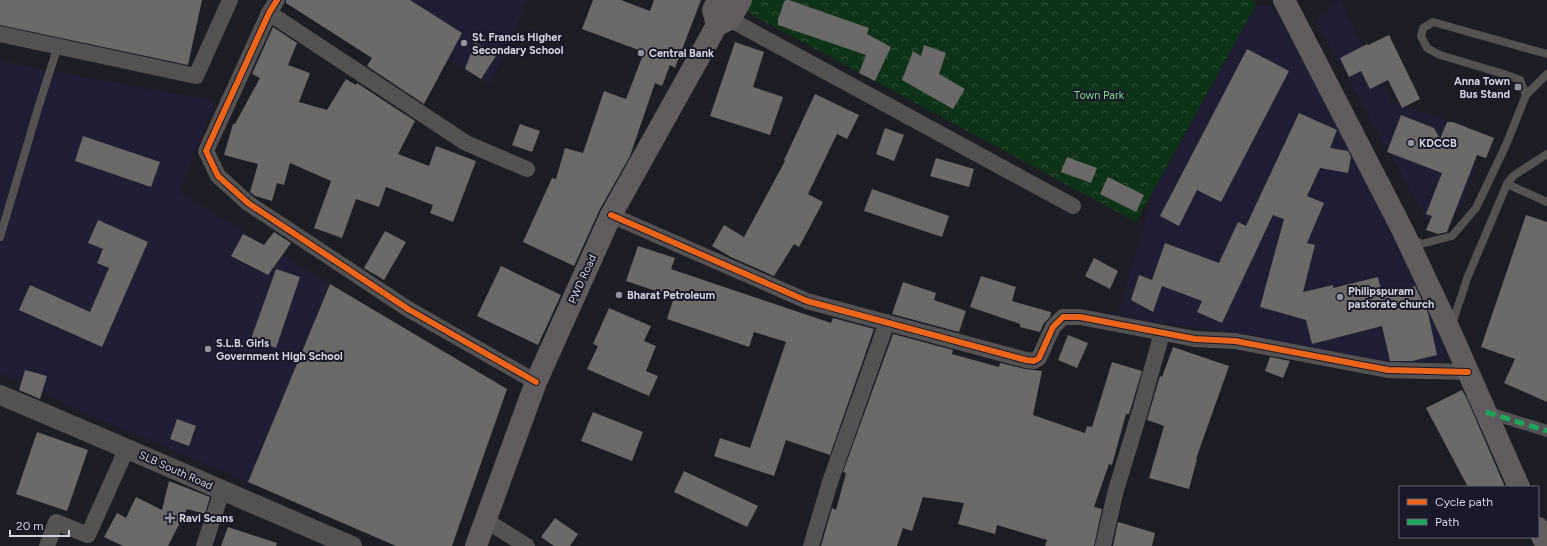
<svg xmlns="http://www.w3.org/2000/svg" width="1547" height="546" font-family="Figtree,sans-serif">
<defs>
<pattern id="park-crowns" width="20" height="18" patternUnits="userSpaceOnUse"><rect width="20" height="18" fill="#0f3317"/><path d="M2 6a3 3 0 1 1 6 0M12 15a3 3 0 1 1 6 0" fill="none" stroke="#315038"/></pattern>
</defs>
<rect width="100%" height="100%" fill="#1d1d26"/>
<g fill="#1f1e34">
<polygon points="349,0 528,0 490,85"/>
<polygon points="1339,0 1392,102 1450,121 1477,161 1461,206 1433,231 1316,21"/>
<polygon points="1256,5 1272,5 1317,79 1420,275 1447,360 1389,367 1257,336 1117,317 1155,188"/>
<polygon points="0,59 20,65 216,101 179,192 330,284 248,482 85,413 0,374"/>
</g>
<polygon fill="url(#park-crowns)" points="751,0 1253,0 1256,5 1136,222 745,11"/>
<g fill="#6c6969">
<polygon points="0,0 202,0 188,65 0,25"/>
<polygon points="286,0 410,0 462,33 424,104 367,66 372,58 286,3"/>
<polygon points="593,0 621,0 650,11 654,0 701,0 675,68 670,65 662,86 655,83 630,156 600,209 574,266 523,242 552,178 556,179 565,148 583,153 604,91 626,99 644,52 582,29"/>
<polygon points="785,0 789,0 869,28 867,34 891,47 875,81 859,73 866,55 778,25 778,19"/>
<polygon points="273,27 297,43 288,65 310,73 299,102 327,110 346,79 356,85 357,83 415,121 398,154 429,166 436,146 476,161 453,222 430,213 433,205 386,187 379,207 356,199 342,238 314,228 331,181 290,163 284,185 277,183 272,201 255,196 250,192 258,164 224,155 233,124 235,124 260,78 252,74"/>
<polygon points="1389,35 1420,99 1402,108 1388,80 1370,89 1361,71 1349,77 1340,58 1367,44 1368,45"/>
<polygon points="475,42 496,56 481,79 465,69"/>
<polygon points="735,42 764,52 753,87 783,97 770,135 710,116"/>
<polygon points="924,45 946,53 939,74 965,89 953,109 902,80 913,51 921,56"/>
<polygon points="1247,49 1289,71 1221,202 1197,190 1179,226 1160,216"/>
<polygon points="815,94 859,115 847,139 837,134 808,194 823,202 799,247 794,244 774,276 731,257 712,246 724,225 744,237 785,161 784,160"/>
<polygon points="1299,113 1337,130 1330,148 1348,151 1351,157 1348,173 1320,168 1307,196 1324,203 1307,243 1315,245 1303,292 1333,285 1333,288 1378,277 1382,294 1415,286 1428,313 1437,355 1412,361 1390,361 1382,326 1312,344 1306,320 1260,307 1284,219 1273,215 1222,323 1197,312 1202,301 1162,286 1153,312 1131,300 1139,275 1152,280 1165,243 1219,263 1238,222 1246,226"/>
<polygon points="1401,115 1434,128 1440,139 1447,122 1453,122 1494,138 1486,158 1477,155 1447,232 1438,234 1426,230 1432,216 1426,214 1442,173 1387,152"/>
<polygon points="520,124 540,131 532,152 512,145"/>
<polygon points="885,128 904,135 894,161 876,154"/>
<polygon points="83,136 160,162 151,187 75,161"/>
<polygon points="1067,157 1097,168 1091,183 1061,172"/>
<polygon points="936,158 974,169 969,187 930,176"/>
<polygon points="1108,177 1144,195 1136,212 1100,194"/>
<polygon points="872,189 949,216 942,237 864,211"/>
<polygon points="1526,215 1547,222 1547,402 1504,383 1515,359 1481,347"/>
<polygon points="98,220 148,242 102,347 19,310 30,285 90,312 109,268 97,263 103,249 88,243"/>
<polygon points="385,231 406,242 384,280 364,268"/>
<polygon points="274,232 291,243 268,275 231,256 243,234 264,245"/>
<polygon points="638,246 675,258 671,269 831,323 833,318 874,329 830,455 786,440 774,476 714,456 720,438 750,448 786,342 754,332 749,347 667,319 674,297 626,281"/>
<polygon points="1094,258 1118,271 1110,289 1085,276"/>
<polygon points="501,266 561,295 538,345 477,316"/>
<polygon points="276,269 300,277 276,348 251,339"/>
<polygon points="981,276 1016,287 1012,301 1051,312 1050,317 1044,323 1040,332 1020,327 1020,324 970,307"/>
<polygon points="903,282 936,293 934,300 966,311 959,332 892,314"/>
<polygon points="330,284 507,389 452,546 396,546 248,482"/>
<polygon points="609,308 651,326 644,341 656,346 646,371 658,376 649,396 587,369 598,346 593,344"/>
<polygon points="893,334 953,350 952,354 999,367 1000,363 1025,369 1042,371 1033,415 1085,433 1087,426 1092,427 1112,362 1142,371 1129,414 1126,414 1112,465 1109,464 1094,507 1102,509 1094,546 1045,546 1047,540 997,525 995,534 958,524 964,503 923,497 912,531 903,528 897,546 821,546 832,508 836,510 846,473 843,472"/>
<polygon points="1068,335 1088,343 1077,368 1058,360"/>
<polygon points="1173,347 1229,366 1196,459 1197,459 1189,489 1149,478 1164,426 1147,420 1160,376 1162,377"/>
<polygon points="1270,357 1290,361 1283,378 1265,371"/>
<polygon points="25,370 47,376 40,399 19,390"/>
<polygon points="1462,390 1467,399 1505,487 1468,487 1426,408"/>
<polygon points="593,412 643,432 632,461 581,441"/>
<polygon points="177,419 196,426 189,446 170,439"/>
<polygon points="37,432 88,450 67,511 16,494"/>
<polygon points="684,471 758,506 747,527 674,492"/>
<polygon points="169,481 210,497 205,514 187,509 168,546 123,546 104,537 117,513 126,518 136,497 162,510"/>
<polygon points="555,518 578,534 570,546 554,546 541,537"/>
<polygon points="1118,522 1155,533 1152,546 1113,546"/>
<polygon points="228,527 277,543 276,546 221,546"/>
</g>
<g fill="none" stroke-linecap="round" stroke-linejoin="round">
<g stroke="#555253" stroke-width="8">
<polyline points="1526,95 1520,80 1504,74 1440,55 1427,48 1421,36 1423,28 1433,22 1547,54"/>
<polyline points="1507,184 1547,202"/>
<polyline points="0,237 39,105 58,46"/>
<polyline points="1413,239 1421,244 1452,236 1476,208 1506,145 1526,95 1547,74"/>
<polyline points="1452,324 1468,276 1507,184 1513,176 1547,154"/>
</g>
<polyline stroke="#555253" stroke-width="12" points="1486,412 1547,431"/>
<g stroke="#555253" stroke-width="16">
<polyline points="277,0 269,13 206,151 218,176 248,203 408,309 536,382"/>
<polyline points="269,13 466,143 527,169"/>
<polyline points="720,14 1073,206"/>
<polyline points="0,34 196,76 230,0"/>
<polyline points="611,215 807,301 1026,360 1034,361 1039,358 1053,327 1063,317 1080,317 1195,339 1235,341 1388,370 1468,372"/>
<polyline points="485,520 527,546"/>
<polyline points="47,546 56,522 88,535 127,448"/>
<polyline points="204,546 222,491"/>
<polyline points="811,546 830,482 887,322"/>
<polyline points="1103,546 1116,490 1141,408 1162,333"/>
</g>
<path stroke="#555253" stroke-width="20" d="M0,395C118,444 234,496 352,546"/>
<g stroke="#615d5f" stroke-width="22">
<polyline points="1284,0 1403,231 1450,331 1519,487"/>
<polyline points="717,25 713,10 718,0"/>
<polyline points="1538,528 1547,546"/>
<polyline points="476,546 536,382 611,215 717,25 730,19 741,0"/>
</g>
<polyline stroke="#20a55d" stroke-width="5" stroke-dasharray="10 5" stroke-linecap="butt" points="1486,412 1547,431"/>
<g stroke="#19192a" stroke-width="8">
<g id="cycleway">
<polyline points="277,0 269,13 206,151 218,176 248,203 408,309 536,382"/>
<polyline points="611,215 807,301 1026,360 1034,361 1039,358 1053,327 1063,317 1080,317 1195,339 1235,341 1388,370 1468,372"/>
</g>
</g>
<use href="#cycleway" stroke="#eb651d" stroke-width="6"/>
</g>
<g fill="#92939e" stroke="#19192a" stroke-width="1.5">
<circle cx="464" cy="43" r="4"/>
<circle cx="641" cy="53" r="4"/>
<rect x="1514" y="83" width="8" height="8" rx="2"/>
<circle cx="1411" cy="143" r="4"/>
<circle cx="619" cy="295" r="4"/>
<circle cx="1340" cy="297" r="4"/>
<circle cx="208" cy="349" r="4"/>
<path d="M168 512h4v4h4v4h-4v4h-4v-4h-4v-4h4z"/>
</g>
<g text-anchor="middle" stroke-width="4" stroke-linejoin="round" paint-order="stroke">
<g font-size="11" font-weight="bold" fill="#d1d2de" stroke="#19192a" text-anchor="start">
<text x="472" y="41">St. Francis Higher<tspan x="472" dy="13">Secondary School</tspan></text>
<text x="649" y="57">Central Bank</text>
<text x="1510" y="85" text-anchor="end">Anna Town<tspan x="1510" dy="13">Bus Stand</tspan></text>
<text x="1419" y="147">KDCCB</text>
<text x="1348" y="295">Philipspuram<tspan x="1348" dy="13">pastorate church</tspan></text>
<text x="627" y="299">Bharat Petroleum</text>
<text x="216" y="347">S.L.B. Girls<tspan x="216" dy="13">Government High School</tspan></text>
<text x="179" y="522">Ravi Scans</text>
</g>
<g font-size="11" fill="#7ed888" stroke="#19192a">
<text x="1099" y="99">Town Park</text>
</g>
<g font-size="11" fill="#d1d2de" stroke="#19192a">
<text transform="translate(582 279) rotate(-66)" y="4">PWD Road</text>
<text transform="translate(176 470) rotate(24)" y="4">SLB South Road</text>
</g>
</g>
<rect x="1399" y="486" width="140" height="52" fill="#19192a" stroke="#636372"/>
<rect x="1407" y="499" width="20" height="6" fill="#eb651d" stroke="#636372"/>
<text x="1435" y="506" font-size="12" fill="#d1d2de">Cycle path</text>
<rect x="1407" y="519" width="20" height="6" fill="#20a55d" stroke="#636372"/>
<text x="1435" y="526" font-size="12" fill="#d1d2de">Path</text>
<path d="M10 530v6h59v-6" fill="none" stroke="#d1d2de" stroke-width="2"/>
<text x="16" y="530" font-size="12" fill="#d1d2de" stroke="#19192a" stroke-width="3" paint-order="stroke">20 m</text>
</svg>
